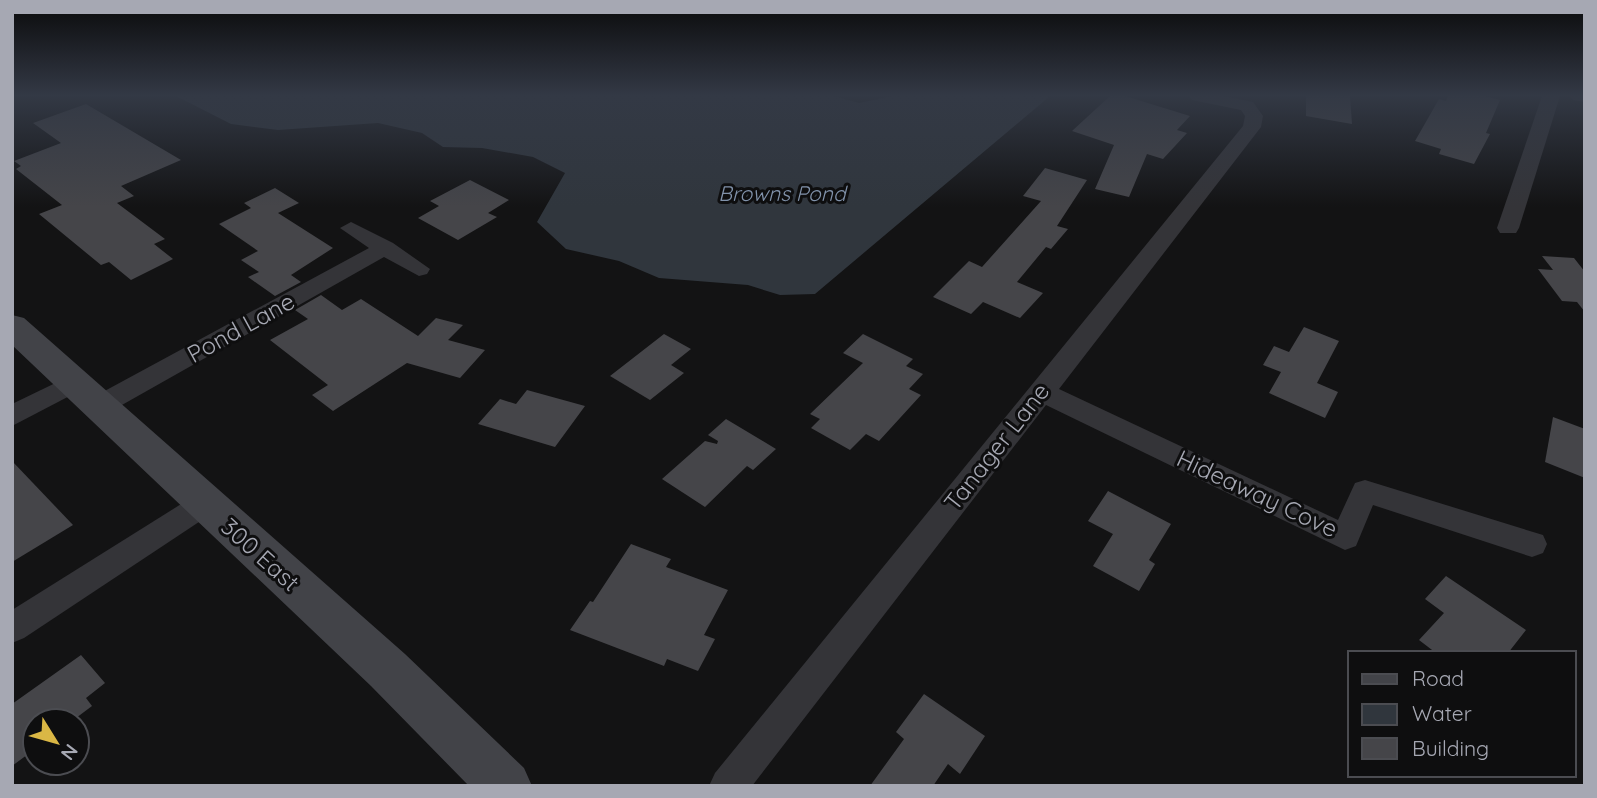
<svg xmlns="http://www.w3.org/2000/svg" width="1597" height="798" font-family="Quicksand,sans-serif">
<rect width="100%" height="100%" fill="#131314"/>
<polygon fill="#30363d" points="176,96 834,96 859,103 893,96 1050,96 815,294 780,295 748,285 659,278 619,261 566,249 537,222 565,173 533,157 482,148 443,147 422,133 378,123 278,130 231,124"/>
<g fill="#454549">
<polygon points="1110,96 1125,96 1190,116 1177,130 1187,133 1163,159 1147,154 1129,197 1095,189 1114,145 1072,131"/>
<polygon points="1306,96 1350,96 1352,124 1306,116"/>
<polygon points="1448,96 1485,96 1500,100 1486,133 1490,134 1474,164 1439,154 1441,149 1415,141 1439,99 1446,101"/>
<polygon points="86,104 181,160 121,186 134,196 117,203 165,239 154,244 173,259 131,280 109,262 101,265 39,214 62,205 16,169 21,166 14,161 61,143 33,123"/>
<polygon points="1045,168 1087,180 1057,226 1068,229 1051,249 1046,247 1017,282 1043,293 1020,318 983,302 971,314 933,297 969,261 982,267 1041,201 1023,196"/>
<polygon points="470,180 509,200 488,213 497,217 458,240 418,218 439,206 430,201"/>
<polygon points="275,188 299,203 278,213 333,248 291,275 301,282 275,296 248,277 259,272 241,260 258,251 219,224 251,208 244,203"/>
<polygon points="1542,256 1574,258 1585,272 1585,312 1577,302 1562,301 1538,269 1553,270"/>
<polygon points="321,295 342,310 361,299 418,336 436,318 463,325 448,340 485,350 460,378 407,363 333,411 312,395 328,385 270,340 308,319 295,310"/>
<polygon points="1304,327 1339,341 1317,383 1338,392 1325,418 1269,393 1281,372 1263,365 1274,346 1289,352"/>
<polygon points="664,334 691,349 671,365 684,373 650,400 610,376"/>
<polygon points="863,334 913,359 906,366 923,374 909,389 921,395 879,441 866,434 850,450 811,428 820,419 810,414 863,363 843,353"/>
<polygon points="527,390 585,406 555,447 478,424 500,399 516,404"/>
<polygon points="1553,417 1585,429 1585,478 1545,462"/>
<polygon points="726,419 776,449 753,470 747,466 705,507 662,479 705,441 717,444 718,441 708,435"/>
<polygon points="12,461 73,525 12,562"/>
<polygon points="1108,491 1171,524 1149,560 1155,564 1139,591 1093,566 1113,534 1088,521"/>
<polygon points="631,544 671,559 666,567 728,590 704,635 715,639 698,671 667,659 664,666 570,630 590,601 593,602"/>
<polygon points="1446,576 1526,630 1508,653 1436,653 1419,640 1444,613 1425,599"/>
<polygon points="81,655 105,683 86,698 92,706 72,721 35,721 35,749 12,766 12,704"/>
<polygon points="924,694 985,736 960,774 948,764 933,786 870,786 904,739 896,732"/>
</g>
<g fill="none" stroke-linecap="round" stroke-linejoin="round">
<g fill="#343438" fill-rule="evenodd">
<polygon points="1189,96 1223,96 1253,102 1263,116 1261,127 1059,389 1338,520 1355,483 1365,480 1543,535 1547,544 1543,553 1532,557 1373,505 1356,546 1345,550 1046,405 752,786 709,786 715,773 1243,126 1245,116 1241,110 1192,100"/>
<polygon points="1542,96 1560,96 1519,228 1516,233 1500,233 1497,228"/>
<polygon points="1570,96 1585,96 1585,102 1573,100"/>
<polygon points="351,222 393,243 430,269 427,274 419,276 384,257 106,414 97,417 88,414 84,407 88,400 369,248 340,228"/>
<polygon points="72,375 81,378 85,384 81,390 12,426 12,404"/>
<polygon points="204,492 214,496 219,504 214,512 24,638 12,643 12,610 194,496"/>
</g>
<polygon fill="#424348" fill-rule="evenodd" points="12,315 24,318 405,654 524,768 532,786 469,786 371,686 12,345"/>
</g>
<linearGradient id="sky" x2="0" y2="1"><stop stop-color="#0a0a0b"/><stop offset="0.46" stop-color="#333945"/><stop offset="1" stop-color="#333945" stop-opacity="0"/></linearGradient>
<rect width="1597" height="207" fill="url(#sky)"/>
<g text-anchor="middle" stroke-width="6" stroke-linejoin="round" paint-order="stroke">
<g font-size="21" font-style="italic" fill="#8192aa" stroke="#0e0e0f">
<text x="782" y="201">Browns Pond</text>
</g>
<g font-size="24" fill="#a6a8b3" stroke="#0e0e0f">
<text transform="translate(241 328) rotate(-29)" y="8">Pond Lane</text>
<text transform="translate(997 447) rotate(-52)" y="8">Tanager Lane</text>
<text transform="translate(1257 494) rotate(25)" y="8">Hideaway Cove</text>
<text transform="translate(260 555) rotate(42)" y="8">300 East</text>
</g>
</g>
<rect width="1597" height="798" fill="none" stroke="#a6a8b3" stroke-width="28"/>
<rect x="1348" y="651" width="228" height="126" fill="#0e0e0f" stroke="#4b4c51" stroke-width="2"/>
<rect x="1362" y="674" width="35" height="10" fill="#424348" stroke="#4b4c51" stroke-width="2"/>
<text x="1412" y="686" font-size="21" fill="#a6a8b3">Road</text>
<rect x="1362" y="704" width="35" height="21" fill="#30363d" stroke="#4b4c51" stroke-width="2"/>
<text x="1412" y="721" font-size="21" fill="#a6a8b3">Water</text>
<rect x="1362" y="738" width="35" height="21" fill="#454549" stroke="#4b4c51" stroke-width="2"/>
<text x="1412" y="756" font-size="21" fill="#a6a8b3">Building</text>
<g transform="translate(56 742) rotate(127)"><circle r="33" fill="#0e0e0f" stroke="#4b4c51" stroke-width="2"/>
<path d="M0-5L12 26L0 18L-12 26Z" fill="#dab745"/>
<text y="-10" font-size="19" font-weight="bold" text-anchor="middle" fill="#a6a8b3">N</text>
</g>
</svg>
